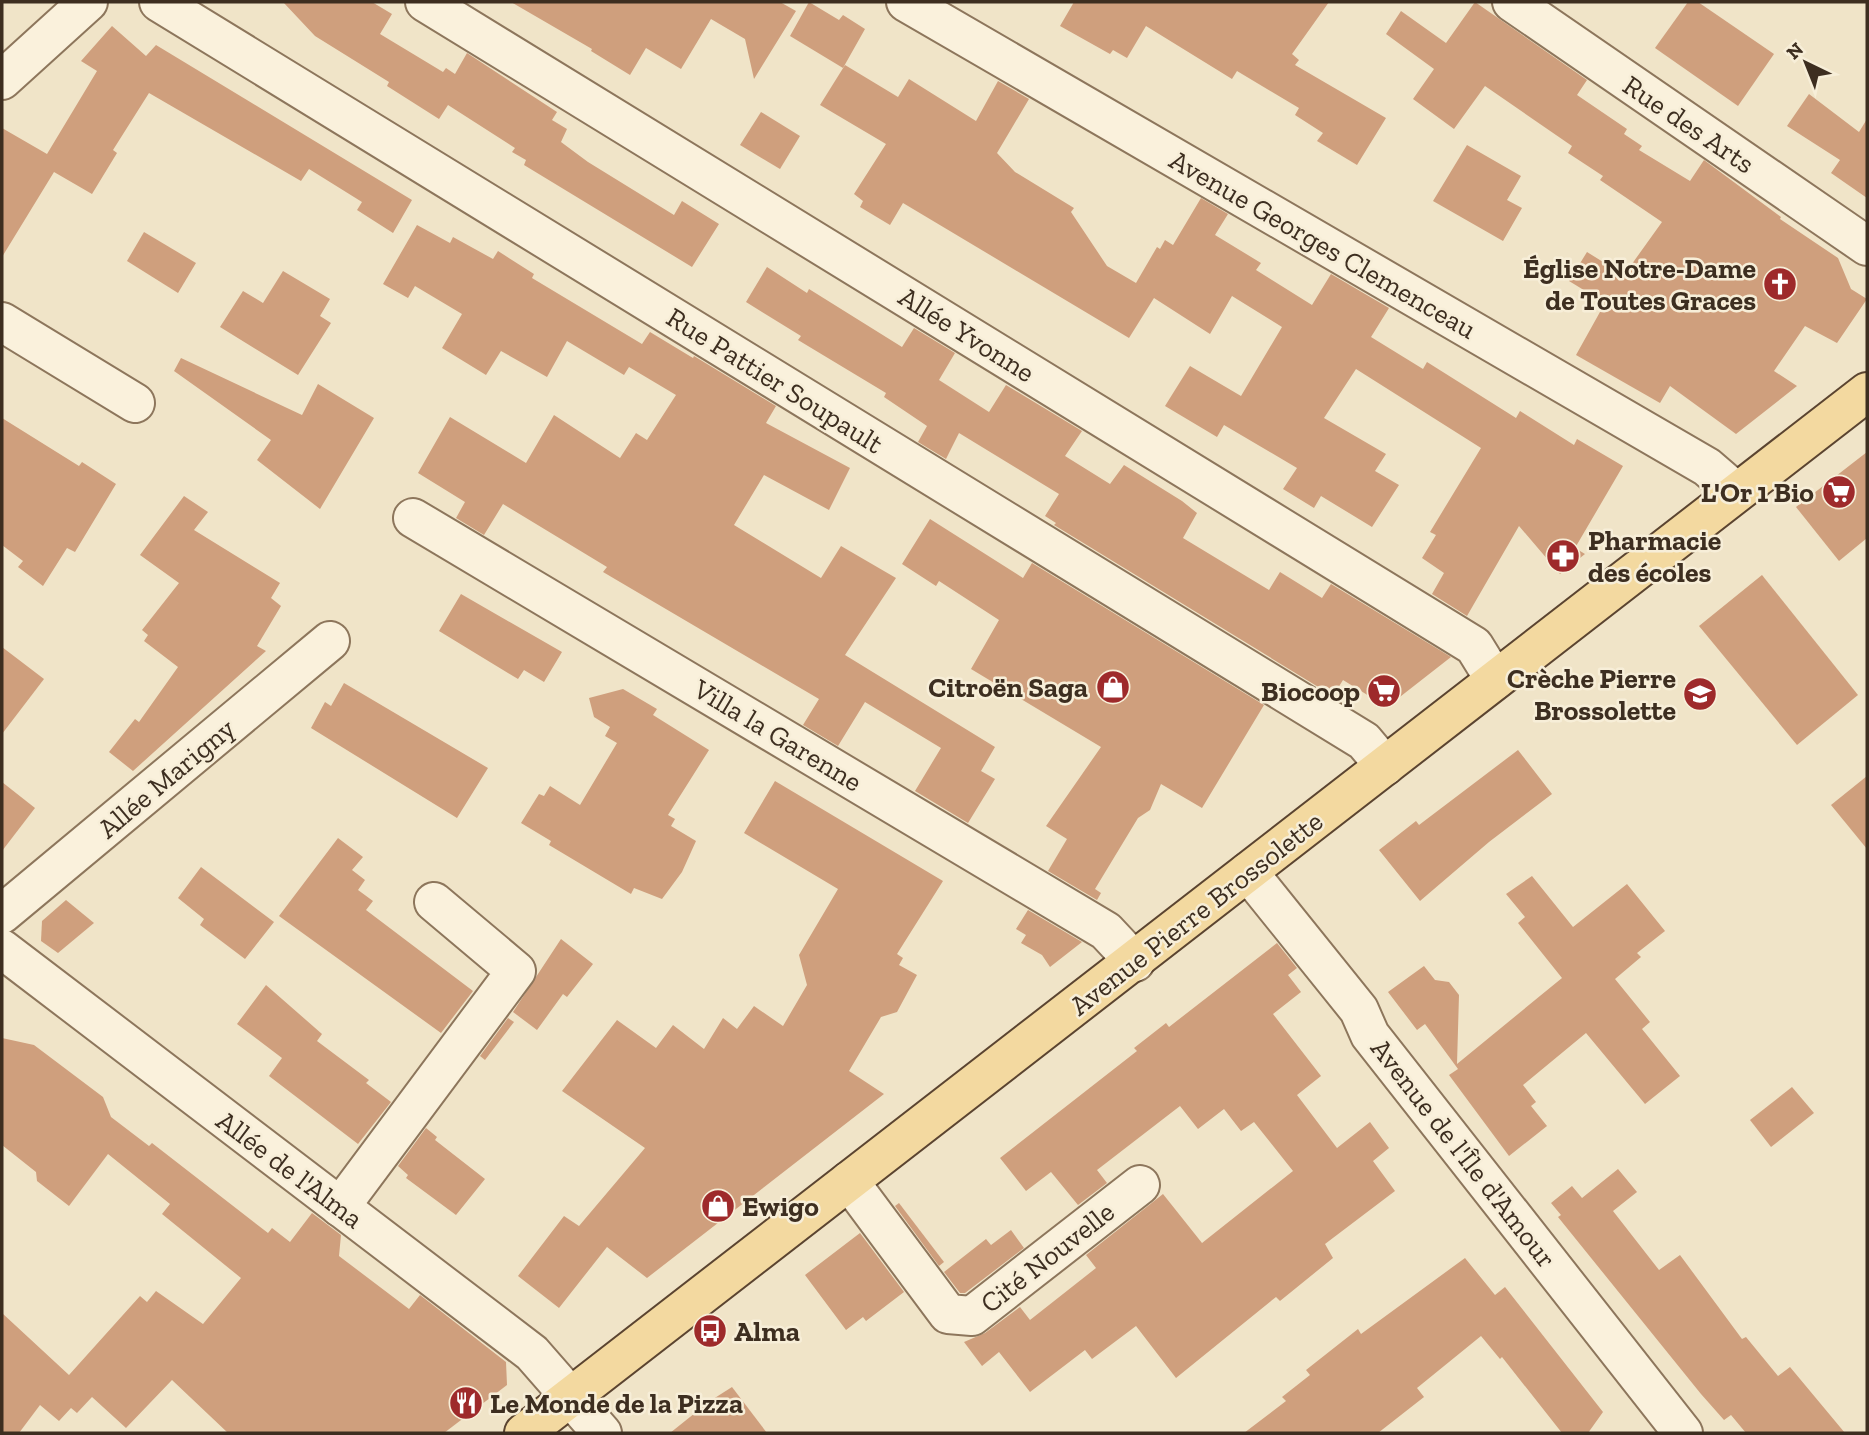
<svg xmlns="http://www.w3.org/2000/svg" width="1869" height="1435" font-family="'Zilla Slab',serif">
<rect width="100%" height="100%" fill="#f0e4c8"/>
<g fill="#cf9f7d">
<polygon points="283,2 372,2 392,14 380,34 443,72 446,68 455,74 467,53 557,112 552,120 567,129 561,142 588,162 674,215 682,201 719,224 692,267 524,165 526,160 512,152 515,148 448,105 439,119 387,86 389,82 315,36"/>
<polygon points="511,2 780,2 796,11 754,79 745,39 711,19 681,69 646,48 630,75 591,51 592,49"/>
<polygon points="809,2 839,20 843,15 865,29 843,68 790,36"/>
<polygon points="1074,2 1329,2 1292,54 1299,60 1295,65 1386,118 1357,165 1317,141 1323,133 1295,115 1299,108 1237,71 1232,79 1146,26 1127,58 1113,50 1110,54 1060,26"/>
<polygon points="1475,2 1587,80 1577,95 1627,129 1624,134 1642,146 1639,150 1690,181 1704,160 1781,217 1780,219 1838,258 1851,289 1867,299 1837,343 1805,326 1774,371 1797,386 1736,434 1670,386 1660,403 1576,355 1605,303 1569,281 1587,252 1624,275 1662,222 1600,180 1603,176 1568,153 1572,146 1485,86 1454,129 1413,99 1434,69 1386,34 1401,11 1446,43"/>
<polygon points="1688,2 1698,2 1774,54 1738,106 1655,48"/>
<polygon points="112,26 146,56 156,45 412,200 393,233 357,210 362,202 309,169 301,181 149,93 113,150 117,153 92,194 54,172 2,257 2,128 47,154 97,71 81,61"/>
<polygon points="845,65 898,97 909,79 976,121 998,81 1029,99 997,153 1015,172 1074,208 1071,212 1107,266 1136,283 1157,247 1160,249 1165,240 1173,245 1201,198 1228,214 1215,235 1261,263 1256,270 1312,305 1331,274 1389,308 1371,337 1423,369 1427,362 1516,418 1520,411 1574,445 1577,439 1623,466 1575,548 1585,554 1560,574 1519,526 1467,616 1432,594 1444,573 1422,558 1436,535 1430,532 1481,448 1356,369 1324,418 1386,454 1375,471 1399,485 1372,527 1321,496 1314,508 1283,489 1297,468 1224,425 1217,437 1165,406 1190,366 1241,396 1282,327 1232,296 1210,334 1154,298 1129,338 903,203 890,225 860,207 863,201 854,194 886,144 820,105"/>
<polygon points="1809,94 1859,132 1867,119 1867,198 1831,173 1840,160 1787,126"/>
<polygon points="761,112 800,136 780,169 740,145"/>
<polygon points="1467,145 1521,176 1507,200 1522,208 1503,241 1433,201"/>
<polygon points="417,225 450,243 453,237 493,259 498,251 534,274 532,278 642,344 650,332 693,358 694,356 776,406 766,423 850,468 829,510 764,475 734,525 821,578 841,546 896,578 845,655 995,747 981,771 995,779 968,823 915,791 941,748 865,702 838,746 803,725 819,699 603,572 607,567 503,504 484,535 456,518 465,502 418,473 450,417 526,463 554,415 620,458 636,433 647,440 676,395 629,367 624,375 567,341 547,377 501,351 486,375 442,348 462,314 415,286 408,298 383,284"/>
<polygon points="144,232 196,263 178,293 127,261"/>
<polygon points="767,267 807,293 809,289 902,347 914,328 955,353 939,380 989,412 1006,385 1082,431 1065,456 1110,484 1124,465 1182,501 1197,513 1183,538 1269,590 1280,572 1322,598 1331,584 1451,657 1387,707 1343,680 1333,696 1054,525 1056,523 1045,516 1059,494 959,433 946,459 918,442 927,426 884,397 886,393 798,340 801,336 746,302"/>
<polygon points="283,271 330,299 320,316 331,323 298,375 220,327 243,291 263,303"/>
<polygon points="181,358 302,415 318,384 374,418 320,509 257,460 271,440 174,371"/>
<polygon points="2,418 79,466 82,462 116,484 75,552 67,548 43,586 18,567 23,561 2,545"/>
<polygon points="1867,452 1867,538 1839,561 1796,507"/>
<polygon points="184,496 208,512 194,530 280,583 271,598 281,606 257,646 266,651 133,771 109,752 135,719 139,722 178,667 144,641 148,635 142,630 179,583 140,555"/>
<polygon points="930,519 1023,578 1032,563 1264,705 1202,808 1161,784 1150,810 1138,818 1095,889 1101,893 1097,900 1048,871 1067,839 1046,826 1101,747 971,669 999,620 939,581 936,586 902,564"/>
<polygon points="1762,575 1858,695 1797,745 1699,626"/>
<polygon points="461,594 562,652 544,682 524,670 518,679 439,631"/>
<polygon points="2,647 44,679 2,734"/>
<polygon points="344,683 488,768 457,818 311,728 325,702 331,706"/>
<polygon points="623,689 657,709 653,715 709,750 668,815 675,819 671,826 696,841 682,872 662,899 634,888 631,894 549,845 551,841 521,823 539,794 544,796 550,786 580,805 617,743 605,736 610,727 594,717 589,698"/>
<polygon points="1518,750 1552,794 1489,842 1420,901 1379,850 1416,821 1419,825"/>
<polygon points="1867,776 1867,849 1831,805"/>
<polygon points="775,781 943,881 897,954 903,958 899,965 917,975 897,1012 881,1017 849,1071 884,1094 647,1278 607,1247 559,1308 518,1276 564,1216 579,1226 645,1148 562,1091 617,1020 656,1048 673,1025 704,1049 723,1018 737,1029 754,1006 783,1026 807,985 799,955 838,889 744,833"/>
<polygon points="2,782 35,808 2,851"/>
<polygon points="338,838 363,857 352,870 365,880 358,890 373,901 366,910 473,991 441,1033 279,916"/>
<polygon points="201,867 274,922 245,959 200,925 204,919 178,898"/>
<polygon points="1532,876 1573,927 1627,884 1665,931 1637,953 1641,957 1615,979 1650,1022 1642,1029 1680,1076 1645,1104 1586,1033 1523,1085 1536,1102 1531,1106 1547,1126 1509,1156 1449,1075 1458,1069 1425,1024 1417,1030 1388,992 1424,966 1435,980 1449,982 1459,995 1457,1064 1562,978 1518,923 1525,917 1506,894"/>
<polygon points="66,900 94,923 58,953 41,941 42,921"/>
<polygon points="1028,910 1082,942 1050,967 1042,955 1021,943 1026,935 1016,929"/>
<polygon points="561,939 593,964 567,997 563,994 537,1030 513,1012"/>
<polygon points="1277,943 1297,968 1288,975 1301,992 1273,1014 1321,1076 1297,1095 1337,1148 1370,1122 1389,1148 1373,1161 1395,1191 1325,1244 1333,1258 1280,1301 1276,1297 1176,1378 1136,1326 1092,1359 1085,1350 1030,1392 999,1352 982,1366 964,1342 985,1333 1020,1307 1030,1320 1096,1268 1086,1255 1163,1194 1202,1243 1293,1171 1254,1122 1241,1131 1224,1109 1198,1129 1180,1106 1097,1170 1107,1183 1078,1205 1051,1172 1026,1191 1000,1158 1137,1051 1134,1048 1166,1023 1169,1027"/>
<polygon points="266,985 322,1034 317,1041 369,1080 366,1083 391,1102 358,1144 269,1076 282,1058 237,1024"/>
<polygon points="508,1018 514,1022 485,1060 480,1056"/>
<polygon points="2,1038 34,1045 103,1097 111,1117 149,1146 152,1143 268,1233 272,1228 290,1242 312,1213 341,1235 339,1256 409,1309 420,1295 506,1362 507,1385 444,1433 228,1433 172,1380 126,1428 92,1397 77,1413 71,1408 59,1421 40,1405 19,1433 2,1433 2,1313 69,1375 140,1296 147,1302 156,1291 203,1324 241,1278 162,1214 170,1204 108,1154 69,1206 37,1181 36,1172 2,1145"/>
<polygon points="1792,1087 1814,1113 1771,1147 1750,1120"/>
<polygon points="426,1128 437,1137 435,1140 485,1179 456,1215 406,1178 408,1175 398,1166"/>
<polygon points="1618,1169 1637,1192 1613,1211 1659,1270 1680,1255 1742,1339 1746,1337 1778,1376 1790,1367 1845,1433 1746,1433 1731,1415 1724,1420 1701,1394 1558,1217 1561,1215 1551,1203 1572,1186 1582,1198"/>
<polygon points="899,1203 944,1262 939,1266 895,1206"/>
<polygon points="1011,1230 1024,1248 965,1293 960,1293 944,1272 986,1239 991,1245"/>
<polygon points="860,1233 904,1292 866,1321 863,1317 846,1330 805,1275"/>
<polygon points="1465,1258 1495,1295 1505,1287 1603,1412 1588,1433 1562,1433 1502,1357 1500,1359 1481,1336 1417,1388 1424,1397 1378,1433 1244,1433 1286,1401 1282,1397 1310,1375 1306,1370 1358,1329 1361,1334"/>
<polygon points="732,1387 767,1433 670,1433 710,1401"/>
</g>
<g fill="none" stroke-linecap="round" stroke-linejoin="round">
<g stroke="#8d765c" stroke-width="42">
<g id="minor">
<polyline points="159,2 1364,741 1385,766"/>
<polyline points="425,2 1474,646 1495,680"/>
<polyline points="906,2 1707,467 1736,492"/>
<polyline points="1512,2 1867,246"/>
<polyline points="2,80 88,2"/>
<polyline points="2,322 135,403"/>
<polyline points="413,518 1106,931 1135,962"/>
<polyline points="1248,872 1359,1010 1370,1035 1683,1433"/>
<polyline points="2,914 330,641"/>
<polyline points="2,949 532,1353 602,1433"/>
<polyline points="849,1181 948,1314 972,1316 1140,1185"/>
<polyline points="340,1207 516,971 434,902"/>
</g>
</g>
<g stroke="#5b4430" stroke-width="42">
<polyline id="major" points="524,1433 1867,392"/>
</g>
<use href="#minor" stroke="#faf1dc" stroke-width="38"/>
<use href="#major" stroke="#f3d9a0" stroke-width="38"/>
</g>
<defs>
<g id="church-disc" transform="scale(1.75)"><circle r="9.5" fill="#9e2a2b" stroke="#f7eed8"/><path d="M-1.2-6h2.4v3.5h3.3v2.4h-3.3V6h-2.4V-.1h-3.3v-2.4h3.3Z" fill="#fff"/></g>
<g id="supermarket-disc" transform="scale(1.75)"><circle r="9.5" fill="#9e2a2b" stroke="#f7eed8"/><path d="M-6-5.5h2.5l.6 2H6L4.5 2H-2.5L-4.4-4H-6ZM-1.5 3.2a1.3 1.3 0 1 0 .1 0ZM3 3.2a1.3 1.3 0 1 0 .1 0Z" fill="#fff"/></g>
<g id="pharmacy-disc" transform="scale(1.75)"><circle r="9.5" fill="#9e2a2b" stroke="#f7eed8"/><path d="M-2-6h4v4h4v4h-4v4h-4v-4h-4v-4h4Z" fill="#fff"/></g>
<g id="shop-disc" transform="scale(1.75)"><circle r="9.5" fill="#9e2a2b" stroke="#f7eed8"/><path d="M-5-2.5h2.3a2.7 3.5 0 0 1 5.4 0H5L5.5 6h-11ZM-1.5-2.5h3a1.5 2.3 0 0 0-3 0Z" fill="#fff"/></g>
<g id="school-disc" transform="scale(1.75)"><circle r="9.5" fill="#9e2a2b" stroke="#f7eed8"/><path d="M0-5L7-2L0 1L-7-2ZM-4 1L0 2.5L4 1V4Q0 6-4 4Z" fill="#fff"/></g>
<g id="bus-disc" transform="scale(1.75)"><circle r="9.5" fill="#9e2a2b" stroke="#f7eed8"/><path d="M-5-6H5V4H4V6H2V4H-2V6H-4V4H-5ZM-3.5-4V0h7V-4ZM-3.5 1.2v1.5H-2V1.2ZM2 1.2v1.5H3.5V1.2Z" fill="#fff"/></g>
<g id="restaurant-disc" transform="scale(1.75)"><circle r="9.5" fill="#9e2a2b" stroke="#f7eed8"/><path d="M-5-6h1v4h1v-4h1v4h1v-4h1v5L-1.5 .5V6h-2V.5L-5-1ZM5-6V6H3V1.5H1.5Q1.5-4 5-6Z" fill="#fff"/></g>
</defs>
<g fill-rule="evenodd">
<use href="#church-disc" x="1780" y="284"/>
<use href="#supermarket-disc" x="1839" y="492"/>
<use href="#pharmacy-disc" x="1563" y="556"/>
<use href="#shop-disc" x="1113" y="687"/>
<use href="#supermarket-disc" x="1384" y="691"/>
<use href="#school-disc" x="1700" y="694"/>
<use href="#shop-disc" x="718" y="1206"/>
<use href="#bus-disc" x="710" y="1331"/>
<use href="#restaurant-disc" x="466" y="1403"/>
</g>
<g text-anchor="middle" stroke-width="5" stroke-linejoin="round" paint-order="stroke">
<g font-size="28" fill="#3d2e20" stroke="#f7eed8">
<text transform="translate(1689 124) rotate(34)" y="10">Rue des Arts</text>
<text transform="translate(1323 244) rotate(30)" y="10">Avenue Georges Clemenceau</text>
<text transform="translate(967 334) rotate(32)" y="10">Allée Yvonne</text>
<text transform="translate(775 380) rotate(32)" y="10">Rue Pattier Soupault</text>
<text transform="translate(778 735) rotate(31)" y="10">Villa la Garenne</text>
<text transform="translate(166 778) rotate(-40)" y="10">Allée Marigny</text>
<text transform="translate(1196 913) rotate(-38)" y="10">Avenue Pierre Brossolette</text>
<text transform="translate(1464 1153) rotate(52)" y="10">Avenue de l'Île d'Amour</text>
<text transform="translate(290 1169) rotate(37)" y="10">Allée de l'Alma</text>
<text transform="translate(1047 1257) rotate(-38)" y="10">Cité Nouvelle</text>
</g>
<g font-size="28" font-weight="bold" fill="#3d2e20" stroke="#f7eed8" text-anchor="end">
<text x="1756" y="278">Église Notre-Dame<tspan x="1756" dy="32">de Toutes Graces</tspan></text>
<text x="1814" y="502">L'Or 1 Bio</text>
<text x="1588" y="550" text-anchor="start">Pharmacie<tspan x="1588" dy="32">des écoles</tspan></text>
<text x="1676" y="688">Crèche Pierre<tspan x="1676" dy="32">Brossolette</tspan></text>
<text x="1088" y="697">Citroën Saga</text>
<text x="1360" y="701">Biocoop</text>
<text x="742" y="1216" text-anchor="start">Ewigo</text>
<text x="734" y="1341" text-anchor="start">Alma</text>
<text x="490" y="1413" text-anchor="start">Le Monde de la Pizza</text>
</g>
</g>
<rect width="1869" height="1435" fill="none" stroke="#3d2e20" stroke-width="7"/>
<g transform="translate(1806 63) rotate(317)" stroke="#f7eed8" stroke-width="5" paint-order="stroke">
<path d="M0-5L12 26L0 18L-12 26Z" fill="#3d2e20"/>
<text y="-10" font-size="19" font-weight="bold" text-anchor="middle" fill="#3d2e20">N</text>
</g>
</svg>
